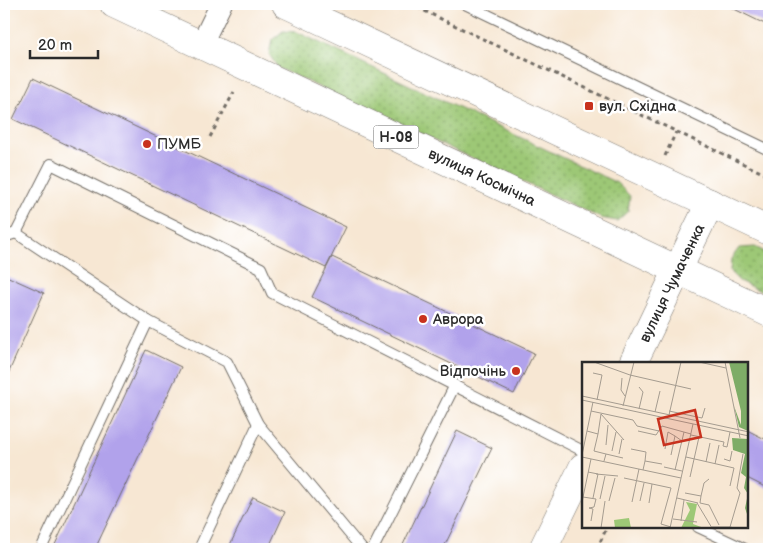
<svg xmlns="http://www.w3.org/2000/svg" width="773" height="553" font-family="'Balsamiq Sans',sans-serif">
<defs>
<pattern id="grass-dots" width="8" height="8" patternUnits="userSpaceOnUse" patternTransform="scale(1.25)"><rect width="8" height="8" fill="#9dc876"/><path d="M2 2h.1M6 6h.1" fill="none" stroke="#80a361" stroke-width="1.8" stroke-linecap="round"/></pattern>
</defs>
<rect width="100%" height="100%" fill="#fff"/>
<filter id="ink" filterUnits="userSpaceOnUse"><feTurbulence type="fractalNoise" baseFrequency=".02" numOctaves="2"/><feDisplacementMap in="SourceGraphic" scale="10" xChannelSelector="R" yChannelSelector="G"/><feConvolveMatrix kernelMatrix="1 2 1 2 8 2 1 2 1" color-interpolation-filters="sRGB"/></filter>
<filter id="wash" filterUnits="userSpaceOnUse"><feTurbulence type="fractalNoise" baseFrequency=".0096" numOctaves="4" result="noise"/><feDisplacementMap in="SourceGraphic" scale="20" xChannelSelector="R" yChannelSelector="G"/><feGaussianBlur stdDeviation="1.12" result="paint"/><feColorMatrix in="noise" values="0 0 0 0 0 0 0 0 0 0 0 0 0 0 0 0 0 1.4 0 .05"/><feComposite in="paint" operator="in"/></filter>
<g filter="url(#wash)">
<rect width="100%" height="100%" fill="#f7e7d3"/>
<g fill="url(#grass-dots)" stroke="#647a50">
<polygon points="139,4 173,4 163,11"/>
<polygon points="283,31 297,32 617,183 630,196 628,211 617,221 601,218 278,68 269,54 272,40"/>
<polygon points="755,247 769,254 769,295 739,281 730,272 731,259 739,248"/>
</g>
<g id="blocks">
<g fill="#b1a2eb">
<polygon points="724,4 769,4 769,26"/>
<polygon points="33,78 346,227 326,268 13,119"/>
<polygon points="332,257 534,353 514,394 312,297"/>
<polygon points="4,275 44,293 4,383"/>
<polygon points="146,350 181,367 95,549 53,549"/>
<polygon points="747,430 769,441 769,489 747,478"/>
<polygon points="457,431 492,448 443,549 401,549"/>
<polygon points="253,497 285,512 268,549 228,549"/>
</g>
</g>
</g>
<g filter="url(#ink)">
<use href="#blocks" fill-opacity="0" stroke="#726d66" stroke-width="1"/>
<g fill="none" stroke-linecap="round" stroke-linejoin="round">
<g stroke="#726d66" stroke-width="12">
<g id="lane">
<polyline points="465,4 769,150"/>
<polyline points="16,233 148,321"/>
<polyline points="4,237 16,233 51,164 261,268 272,293 583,451"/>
<polyline points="698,527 745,549"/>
<polyline points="41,549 148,321 227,362 258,424"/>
<polyline points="199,549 258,424 362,549"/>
<polyline points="373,549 455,385"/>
</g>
</g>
<g stroke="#726d66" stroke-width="23">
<polyline id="street" points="201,45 221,4"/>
</g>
<g stroke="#726d66" stroke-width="29">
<g id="secondary">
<polyline points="633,363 710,203"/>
<polyline points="543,549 583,467"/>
</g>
</g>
<g stroke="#726d66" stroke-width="29">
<g id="primary">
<polyline points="114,4 769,313"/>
<polyline points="286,4 769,231"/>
</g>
</g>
<g stroke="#726d66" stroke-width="3" stroke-dasharray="4 4" stroke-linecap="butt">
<polyline points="410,4 769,176"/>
<polyline points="210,137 234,92"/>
<polyline points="665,156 676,132"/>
<polyline points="597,549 607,527"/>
</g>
<use href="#lane" stroke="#fff" stroke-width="10"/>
<use href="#street" stroke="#fff" stroke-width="21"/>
<use href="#secondary" stroke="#fff" stroke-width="28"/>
<use href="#primary" stroke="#fff" stroke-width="28"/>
</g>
</g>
<g fill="#c8321e" stroke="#fff" stroke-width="2">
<rect x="584" y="101" width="10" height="10" rx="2.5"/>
<circle cx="147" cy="144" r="5"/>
<circle cx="423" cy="319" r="5"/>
<circle cx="516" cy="371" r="5"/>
</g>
<g text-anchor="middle" stroke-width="5" stroke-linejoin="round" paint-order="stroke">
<rect fill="#fff" stroke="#6b6b6b" stroke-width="1" x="373.5" y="125.5" width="45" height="23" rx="4"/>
<g font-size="14" font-weight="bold" fill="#2b2b2b">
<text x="396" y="142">Н-08</text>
</g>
<g font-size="15" fill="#2b2b2b" stroke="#fff" text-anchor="start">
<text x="599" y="111">вул. Східна</text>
<text x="157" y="149">ПУМБ</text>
<text x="433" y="324">Аврора</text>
<text x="506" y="376" text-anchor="end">Відпочінь</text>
</g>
<g font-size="15" fill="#2b2b2b" stroke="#fff">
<text transform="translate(482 177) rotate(25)" y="5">вулиця Космічна</text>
<text transform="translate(672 283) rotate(-64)" y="5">вулиця Чумаченка</text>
</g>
</g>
<g transform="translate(582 362)">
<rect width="166" height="166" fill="#f7e7d3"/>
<path d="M104,140L115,142L111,162L122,166H99L108,148Z" fill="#9dc876"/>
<path d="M147,0H166V69L157,65L152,44L159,63V49ZM150,76L166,77V155L163,146L166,132L162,126L164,115L159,111L163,92L151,88Z" fill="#7eac67"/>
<path d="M47,156L49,166H33L32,158Z" fill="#9dc876"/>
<path fill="none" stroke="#a59c90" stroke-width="1" d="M12,0L48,13L109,27M117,0L144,6M143,0L158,76M11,11L20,13L15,38M40,16L39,28L43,34M0,34L167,70M0,38L167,74M41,44L52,0M57,47L61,30L57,25M9,49L51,58L55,64L77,69M87,49L120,56L123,46M73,50L78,29M87,53L99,0M5,69L16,72L12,89L24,92L22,99M56,69L74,73L80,64L109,72M16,72L19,52L42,78M109,73L142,80L141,84L145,85L148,70M24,83L26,63M49,87L64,90L63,99M83,87L86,70L93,74M30,89L34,70M24,92L41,96M37,92L40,77M0,93L11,40M89,93L93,74L100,79M0,95L99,116M104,95L152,106L148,124M142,97L148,99L150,89M124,100L128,81M133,102L137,83M82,105L100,109M61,108L63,99L80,102M93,108L102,70M6,110L16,112L11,136M14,112L36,114M108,115L117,75M42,116L89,126L79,162L89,165M103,131L119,134L122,121L127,117M119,134L118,141L127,143L137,163M1,135L14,137L12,145L7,146L11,147L9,159M95,136L116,141M18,137L23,114M27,139L33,116M58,139L62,121M0,140L9,97M50,140L57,107M67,141L70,122M115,141L130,166M91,157L115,160M99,159L102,138M130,165H148M19,166L23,139M88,166L111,62M153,166L148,165L158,131L155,126L161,92"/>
<path fill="#c8321e" fill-opacity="0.15" stroke="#c8321e" stroke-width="2.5" d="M113,48L119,75L82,83L76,57Z"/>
<rect width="166" height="166" fill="none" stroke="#2b2b2b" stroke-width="2.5"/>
</g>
<rect width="773" height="553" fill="none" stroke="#fff" stroke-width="20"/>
<path d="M30 50v8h68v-8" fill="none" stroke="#2b2b2b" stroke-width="2.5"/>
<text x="38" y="50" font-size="15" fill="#2b2b2b" stroke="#ffffff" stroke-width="4" paint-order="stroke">20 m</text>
</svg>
